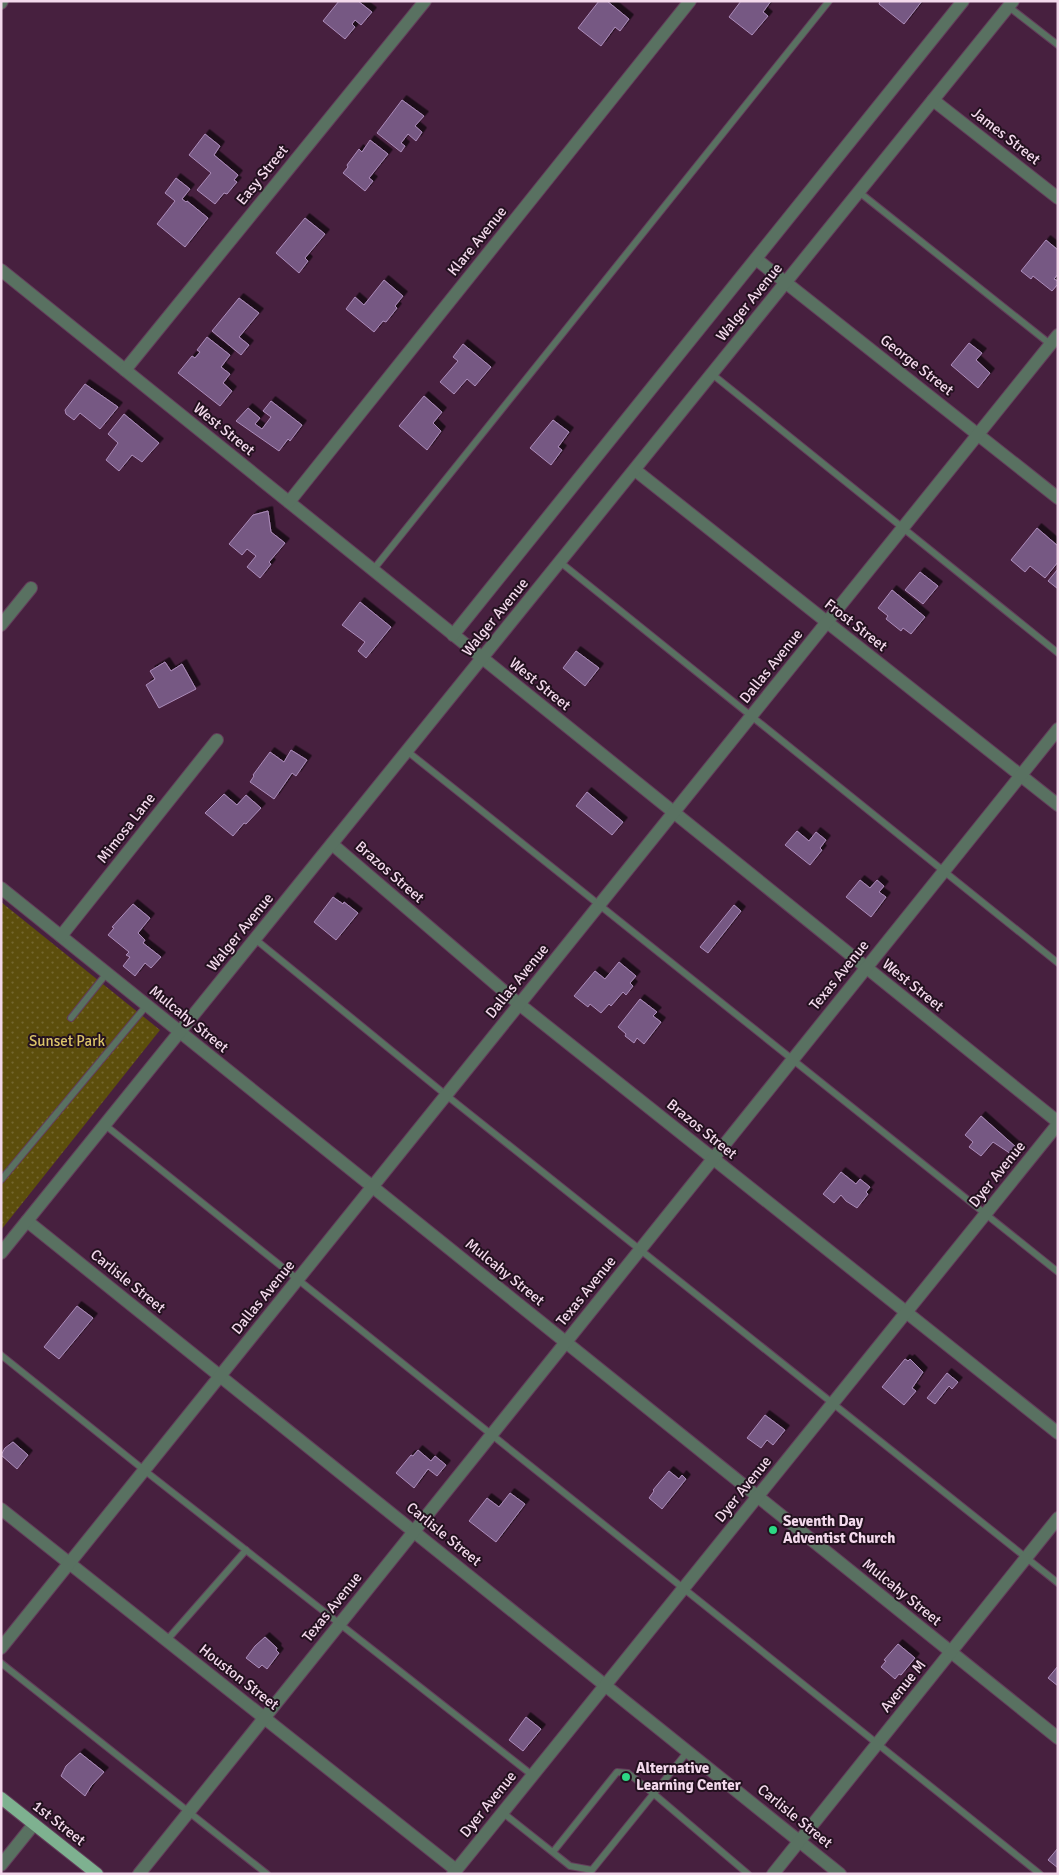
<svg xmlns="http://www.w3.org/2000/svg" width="1059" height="1875" font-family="Signika,sans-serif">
<defs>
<pattern id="grass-dots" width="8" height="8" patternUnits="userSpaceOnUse" patternTransform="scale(1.25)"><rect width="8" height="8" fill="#5c4e0c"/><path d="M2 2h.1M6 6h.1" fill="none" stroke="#746730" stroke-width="1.8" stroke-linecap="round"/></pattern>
<filter id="shadow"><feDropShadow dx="4.5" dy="-4.5" stdDeviation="0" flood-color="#0009"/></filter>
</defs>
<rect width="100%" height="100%" fill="#47203f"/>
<polygon fill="url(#grass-dots)" points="1,902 160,1030 1,1230"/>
<g fill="#765883" stroke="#ac8cba" filter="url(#shadow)">
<polygon points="339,1 358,1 372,12 361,25 355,20 352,24 355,27 345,39 323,21"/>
<polygon points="599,1 607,1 629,19 620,31 615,27 601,46 578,28"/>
<polygon points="741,1 771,1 763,12 768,16 752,35 729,17"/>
<polygon points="880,1 922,1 904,24 879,4"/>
<polygon points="402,100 424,116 415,126 422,132 416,141 408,134 401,143 405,146 401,152 377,133"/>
<polygon points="205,134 220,146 214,155 238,175 234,180 237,182 227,194 224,193 215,204 197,190 211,173 189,155"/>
<polygon points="370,140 388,154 369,178 373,181 365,191 343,173 348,167 347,165 359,149 362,152"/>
<polygon points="176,178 190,189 182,199 186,202 187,201 208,218 185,247 157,224 175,201 165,193"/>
<polygon points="305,218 325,234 305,258 308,261 299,273 276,253"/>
<polygon points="1046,240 1058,250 1058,274 1054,279 1058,281 1058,284 1052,291 1033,276 1031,279 1021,271"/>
<polygon points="384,280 403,296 395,306 397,308 386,322 383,321 374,332 346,309 355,297 364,305"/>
<polygon points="239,298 259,313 239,337 249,345 241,355 212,331"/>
<polygon points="207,337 230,355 221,367 230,374 223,383 232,391 220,406 178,373 192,356 195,358 200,352 197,350"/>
<polygon points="969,343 982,353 976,360 990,373 978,388 951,365"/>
<polygon points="463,344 491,367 475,386 467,379 454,394 440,382 458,361 453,357"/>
<polygon points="85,384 118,407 100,429 80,413 74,420 66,414 65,410"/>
<polygon points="424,396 442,412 433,423 441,431 427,450 399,426"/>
<polygon points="271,401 302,425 290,441 288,439 279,451 236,421 248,408 260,418 255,424 262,429 271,417 263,411"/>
<polygon points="124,414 159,443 142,462 132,455 119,471 106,460 118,443 108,434"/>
<polygon points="553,420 569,432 558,447 562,450 551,465 530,448"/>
<polygon points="268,511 271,532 285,543 269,562 271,564 260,578 247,567 256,556 247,549 242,555 229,544 253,515"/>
<polygon points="1037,528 1058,546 1058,562 1045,578 1030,566 1025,572 1011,560"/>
<polygon points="1058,569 1058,589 1048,581"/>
<polygon points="920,572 938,586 923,604 905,590"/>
<polygon points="892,590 925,617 911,634 903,628 901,631 886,619 888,616 878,608"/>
<polygon points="360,602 391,627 366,658 358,651 365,642 342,625"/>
<polygon points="576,651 599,668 585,686 563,668"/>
<polygon points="165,662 171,671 182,664 196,689 159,708 146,685 155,679 150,671"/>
<polygon points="291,750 307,760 296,776 292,773 274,799 250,782 254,776 253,775 270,752 284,762"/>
<polygon points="587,792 623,822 612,835 576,806"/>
<polygon points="224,794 237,805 246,795 261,808 246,824 244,823 233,836 205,813"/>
<polygon points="797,831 809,841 816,832 826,840 820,848 822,850 810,865 785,845"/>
<polygon points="860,880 870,888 877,880 884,886 879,892 886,897 871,917 846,897"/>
<polygon points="333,897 343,904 344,902 358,913 336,940 314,922"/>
<polygon points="133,904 150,918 138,933 145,940 143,943 161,957 151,968 145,963 135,976 123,966 130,957 126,955 129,952 108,935 114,928 112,927"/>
<polygon points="734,905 741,911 708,953 700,947"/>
<polygon points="619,962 636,976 630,983 633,986 626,995 623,992 611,1006 609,1004 601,1013 590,1004 588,1007 574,996 595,971 605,979"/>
<polygon points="640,999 657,1012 653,1016 661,1022 644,1044 637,1038 634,1043 625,1036 626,1034 618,1027"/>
<polygon points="981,1116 1017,1148 1011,1154 993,1142 981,1156 969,1147 973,1142 965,1135"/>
<polygon points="841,1172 856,1184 860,1179 870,1187 866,1192 868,1194 857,1208 846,1201 841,1195 834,1203 823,1194"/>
<polygon points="77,1306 93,1318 59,1359 44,1347"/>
<polygon points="905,1359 908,1361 910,1359 923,1372 912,1388 916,1391 904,1405 882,1387"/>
<polygon points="947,1373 958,1382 952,1389 949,1386 935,1404 927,1398"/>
<polygon points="765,1415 785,1430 773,1445 767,1440 761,1448 747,1438"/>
<polygon points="13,1442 28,1455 17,1469 1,1455 5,1448"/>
<polygon points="418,1450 431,1461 435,1456 446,1465 437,1476 428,1469 414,1488 396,1473 411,1455 413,1456"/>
<polygon points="669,1471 679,1479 682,1475 686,1479 662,1509 649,1498 654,1491 653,1490"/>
<polygon points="510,1493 525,1504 496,1542 469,1521 487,1498 499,1507"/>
<polygon points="265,1637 277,1648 276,1650 279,1653 267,1669 262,1665 259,1668 246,1658 255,1646"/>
<polygon points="898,1644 915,1658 901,1675 899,1674 895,1679 881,1667 886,1661 884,1660"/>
<polygon points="1058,1666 1058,1686 1048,1678"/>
<polygon points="526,1717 541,1729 523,1751 509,1740"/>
<polygon points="80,1753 104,1772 91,1786 85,1796 61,1776 66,1766"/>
<polygon points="1058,1848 1058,1868 1048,1860"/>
</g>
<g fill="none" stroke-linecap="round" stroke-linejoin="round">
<g stroke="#633e5b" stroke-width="8">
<g id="lane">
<polyline points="1009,7 1058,45"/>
<polyline points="859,192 1050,344"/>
<polyline points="712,374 1058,653"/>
<polyline points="560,562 1058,963"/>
<polyline points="373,570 829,1"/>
<polyline points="407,751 1058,1272"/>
<polyline points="255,939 446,1095 1058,1583"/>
<polyline points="71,1018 107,973"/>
<polyline points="105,1125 1040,1874"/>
<polyline points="1,1180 147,1005"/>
<polyline points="1,1355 144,1470 532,1775"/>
<polyline points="167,1640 246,1550"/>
<polyline points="1,1663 267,1874"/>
<polyline points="502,1812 570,1866 592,1870 688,1751"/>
<polyline points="553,1852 617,1772 628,1773 654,1794 748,1874"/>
</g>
</g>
<g stroke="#633e5b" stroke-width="14">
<g id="street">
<polyline points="1,3 2,1"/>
<polyline points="933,100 1058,198"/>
<polyline points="756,259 1058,498"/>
<polyline points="1,270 1058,1122"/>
<polyline points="125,370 425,1"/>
<polyline points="635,470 1058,805"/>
<polyline points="289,502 690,1"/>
<polyline points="1,625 31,588"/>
<polyline points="453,635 963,1"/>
<polyline points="332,844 519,1004 1058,1433"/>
<polyline points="1,888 1058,1738"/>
<polyline points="61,936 217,740"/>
<polyline points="27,1221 840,1874"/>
<polyline points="1,1253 1013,1"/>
<polyline points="1,1509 456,1870"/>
<polyline points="1,1648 1058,335"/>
<polyline points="1,1865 34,1824"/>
<polyline points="139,1874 1058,729"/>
<polyline points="453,1874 1058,1124"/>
<polyline points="773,1874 1058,1518"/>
</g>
</g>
<g stroke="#633e5b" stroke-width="14">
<polyline id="primary" points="1,1798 97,1874"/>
</g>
<use href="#lane" stroke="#597161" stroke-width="6"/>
<use href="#street" stroke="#597161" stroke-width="12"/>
<use href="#primary" stroke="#7eb190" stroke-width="12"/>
</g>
<g fill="#2cd884" stroke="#23111f" stroke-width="2">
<circle cx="773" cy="1530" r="5"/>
<circle cx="626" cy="1777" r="5"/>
</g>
<g text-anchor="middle" stroke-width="4" stroke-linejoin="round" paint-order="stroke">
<g font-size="15" fill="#f3d9ec" stroke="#23111f">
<text transform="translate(1006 136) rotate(38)" y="5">James Street</text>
<text transform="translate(262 175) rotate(-51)" y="5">Easy Street</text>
<text transform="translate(477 241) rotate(-51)" y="5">Klare Avenue</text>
<text transform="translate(749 302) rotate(-51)" y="5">Walger Avenue</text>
<text transform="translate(917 365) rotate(38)" y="5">George Street</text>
<text transform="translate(224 429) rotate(39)" y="5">West Street</text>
<text transform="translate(495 617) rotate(-51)" y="5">Walger Avenue</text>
<text transform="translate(856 625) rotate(38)" y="5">Frost Street</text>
<text transform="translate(771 666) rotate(-51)" y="5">Dallas Avenue</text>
<text transform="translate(540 684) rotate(39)" y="5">West Street</text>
<text transform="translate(126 828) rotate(-52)" y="5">Mimosa Lane</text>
<text transform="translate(390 872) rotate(41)" y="5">Brazos Street</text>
<text transform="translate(240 932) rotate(-51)" y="5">Walger Avenue</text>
<text transform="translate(839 975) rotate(-51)" y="5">Texas Avenue</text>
<text transform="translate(517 981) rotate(-51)" y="5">Dallas Avenue</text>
<text transform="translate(913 985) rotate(39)" y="5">West Street</text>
<text transform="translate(189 1019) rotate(39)" y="5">Mulcahy Street</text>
<text transform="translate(702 1129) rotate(39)" y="5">Brazos Street</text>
<text transform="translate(997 1174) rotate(-51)" y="5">Dyer Avenue</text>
<text transform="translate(505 1272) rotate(39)" y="5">Mulcahy Street</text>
<text transform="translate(128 1281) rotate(39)" y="5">Carlisle Street</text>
<text transform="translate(586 1291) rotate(-51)" y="5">Texas Avenue</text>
<text transform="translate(263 1297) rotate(-51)" y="5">Dallas Avenue</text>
<text transform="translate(743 1489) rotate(-51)" y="5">Dyer Avenue</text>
<text transform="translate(444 1534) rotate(39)" y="5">Carlisle Street</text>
<text transform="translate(902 1592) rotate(39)" y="5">Mulcahy Street</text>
<text transform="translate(332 1607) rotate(-51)" y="5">Texas Avenue</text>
<text transform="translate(239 1677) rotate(38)" y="5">Houston Street</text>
<text transform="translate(903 1686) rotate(-51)" y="5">Avenue M</text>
<text transform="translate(488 1804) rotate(-51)" y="5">Dyer Avenue</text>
<text transform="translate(795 1816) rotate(39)" y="5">Carlisle Street</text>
<text transform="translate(59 1823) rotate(38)" y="5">1st Street</text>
</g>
<g font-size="15" fill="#dcc56a" stroke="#23111f">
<text x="67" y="1046">Sunset Park</text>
</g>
<g font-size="15" font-weight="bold" fill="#f3d9ec" stroke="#23111f" text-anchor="start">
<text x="783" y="1526">Seventh Day<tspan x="783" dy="17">Adventist Church</tspan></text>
<text x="636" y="1773">Alternative<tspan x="636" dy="17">Learning Center</tspan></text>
</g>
</g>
<rect width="1059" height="1875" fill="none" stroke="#f3d9ec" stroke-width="5"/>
</svg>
